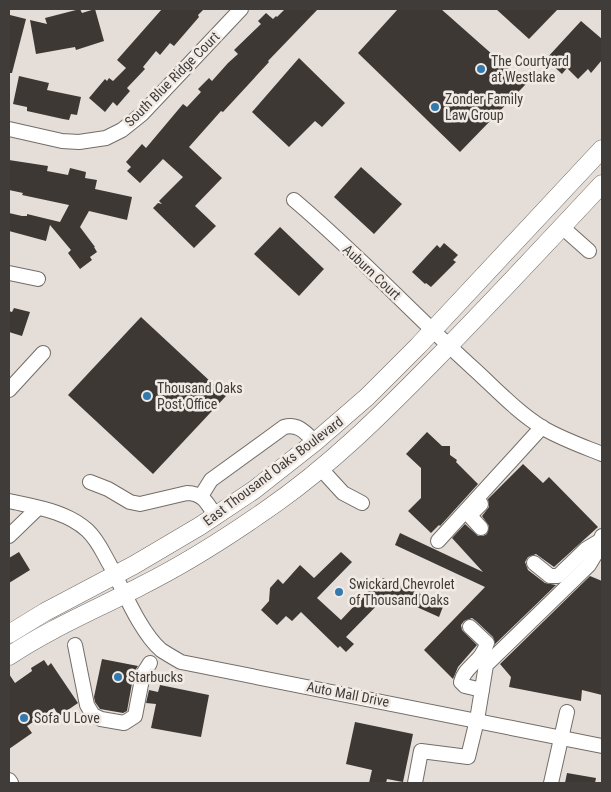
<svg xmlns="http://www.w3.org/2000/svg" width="611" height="792" font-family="'Roboto Condensed',sans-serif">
<rect width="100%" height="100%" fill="#e5ded8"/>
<g fill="#3d3833">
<polygon points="80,9 82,13 95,9 104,41 76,50 75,47 36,54 30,20 47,24 45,18"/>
<polygon points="162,9 204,9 198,15 199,17 174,46 170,43 160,55 156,51 143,67 145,69 127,88 130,91 117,106 113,102 105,112 89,98 105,79 107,81 109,78 113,81 126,68 117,60"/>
<polygon points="285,9 318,9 268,61 269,62 223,112 221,111 189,147 222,178 195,206 216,226 194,248 153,208 158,203 162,204 159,201 183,177 163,159 140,183 127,171 131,167 126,162 142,144 146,148 183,104 187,107 201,92 198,89 209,78 212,81 228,63 238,54 234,50 261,24 258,21 266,13 273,19 276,16 277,17"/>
<polygon points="398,9 441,9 526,84 460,152 358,53"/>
<polygon points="496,9 558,9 529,39"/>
<polygon points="10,15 26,19 12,73 9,73 9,21"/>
<polygon points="581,21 602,39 602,60 591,73 588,69 578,79 567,68 562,74 546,59"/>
<polygon points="299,58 345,103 322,127 315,121 289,147 252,112"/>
<polygon points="19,76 49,83 47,90 81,97 77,115 71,114 69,120 63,119 27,111 27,107 13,104"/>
<polygon points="9,160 48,166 47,171 68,175 70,168 86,172 85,178 97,180 95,189 132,197 127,220 89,211 80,227 95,247 94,247 97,252 90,257 92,260 80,269 68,253 71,250 50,225 46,241 9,231 9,213 22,216 27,216 27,214 60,222 69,205 22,195 23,193 9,190"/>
<polygon points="361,167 402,204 374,234 334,197"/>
<polygon points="280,227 324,269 299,296 254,254"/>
<polygon points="444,243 458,255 453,260 456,262 431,287 426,283 425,284 412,272 437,245 440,248"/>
<polygon points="14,308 30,312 22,336 9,332 9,311 12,312"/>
<polygon points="141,317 226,396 153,474 68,395"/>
<polygon points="427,432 442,446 450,446 450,455 457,460 456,462 478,484 440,526 439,525 431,533 408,511 421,498 421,468 406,454"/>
<polygon points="523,464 543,483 549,477 598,527 554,567 536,554 528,557 525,562 528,570 545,583 556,585 495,644 493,637 476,621 472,618 464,621 461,625 462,630 477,645 458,667 453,679 424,650 485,587 395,545 400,533 483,572 452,538 465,524 478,536 483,536 487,534 489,526 482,516 489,507 488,499"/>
<polygon points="19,552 30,570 9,583 9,558"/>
<polygon points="341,552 352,562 317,598 341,620 374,585 376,587 383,578 444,604 439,617 388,594 346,637 354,644 346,652 340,646 338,648 301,612 292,621 286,616 277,625 261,610 269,601 270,588 278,579 283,584 300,565 314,578"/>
<polygon points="590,576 602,581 602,695 582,690 581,701 509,687 511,677 500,664"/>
<polygon points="102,659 138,666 134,672 127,711 123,713 100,709 95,702 94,697"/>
<polygon points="44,660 48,666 51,663 78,703 59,716 54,708 27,726 32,733 9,749 9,674 15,683 32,671 31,668"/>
<polygon points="160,685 209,695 201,737 151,728 156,704 146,703 149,690 158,692"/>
<polygon points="355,722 413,734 403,782 387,779 386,783 369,783 372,770 346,764"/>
<polygon points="567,773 596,778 595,783 565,783"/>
</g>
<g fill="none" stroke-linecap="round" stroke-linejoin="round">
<g stroke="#736d68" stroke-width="16">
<g id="minor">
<polyline points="9,129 62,141 79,142 106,138 122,130 142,114 241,9"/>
<path d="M294,200C357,253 413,314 474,369C496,389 517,412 543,428C562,439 582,446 602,454"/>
<polyline points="562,227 589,251"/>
<polyline points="9,273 38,279"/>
<polyline points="9,390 43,353"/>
<polyline points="321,469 343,493 362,503"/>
<path d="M90,482L108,489L130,502L140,504L187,493C203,493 208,504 216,517"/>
<path d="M201,496L211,480L284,427C298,423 306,433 315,442"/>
<path d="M9,501C35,507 66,511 87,530C98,540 103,553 110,565C123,589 140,632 161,650C167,654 174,658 181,662L602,746"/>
<polyline points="481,504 473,512 471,517 481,528"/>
<polyline points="9,536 38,508"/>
<polyline points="438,541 542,427"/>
<polyline points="534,563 550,576 558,576 586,549 601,540"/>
<path d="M470,627L487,643C482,662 464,667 461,682L465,686L482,690"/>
<polyline points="75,645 87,705 93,715 101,719 124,723 135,716 143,674 150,663"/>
<polyline points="9,780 11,783"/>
<polyline points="415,783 421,751 468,757 477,720 486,665 589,565 595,555 602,536"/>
<polyline points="551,783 567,712"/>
</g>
</g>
<g stroke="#736d68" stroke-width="19">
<g id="major">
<polyline points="9,634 45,612 134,565 200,526 254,490 315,442 367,397 418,346 602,149"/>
<path d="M9,656C51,628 97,609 141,586C185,564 226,538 266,510C329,467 382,414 435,360C492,302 547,243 602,184"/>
</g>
</g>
<use href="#minor" stroke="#fff" stroke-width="14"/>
<use href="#major" stroke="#fff" stroke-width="18"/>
</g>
<g fill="#3379ae" stroke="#f2ebe5" stroke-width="2">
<circle cx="481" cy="69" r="5"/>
<circle cx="435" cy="107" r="5"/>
<circle cx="147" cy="396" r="5"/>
<circle cx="339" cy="592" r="5"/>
<circle cx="118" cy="677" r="5"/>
<circle cx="24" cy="718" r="5"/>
</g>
<g text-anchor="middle" stroke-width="5" stroke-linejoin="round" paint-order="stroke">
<g font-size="14" fill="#3f3c3a" stroke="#f2ebe5" text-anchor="start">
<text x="491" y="66">The Courtyard<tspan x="491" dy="16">at Westlake</tspan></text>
<text x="445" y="104">Zonder Family<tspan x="445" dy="16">Law Group</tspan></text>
<text x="157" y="393">Thousand Oaks<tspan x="157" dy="16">Post Office</tspan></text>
<text x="349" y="589">Swickard Chevrolet<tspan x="349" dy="16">of Thousand Oaks</tspan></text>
<text x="128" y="682">Starbucks</text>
<text x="34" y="723">Sofa U Love</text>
</g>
<g font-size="14" fill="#3f3c3a" stroke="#f2ebe5">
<text transform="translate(172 79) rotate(-45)" y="5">South Blue Ridge Court</text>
<text transform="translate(372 272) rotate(43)" y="5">Auburn Court</text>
<text transform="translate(273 471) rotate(-37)" y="5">East Thousand Oaks Boulevard</text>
<text transform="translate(348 694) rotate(11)" y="5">Auto Mall Drive</text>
</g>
</g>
<rect width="611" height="792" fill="none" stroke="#3f3c3a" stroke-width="20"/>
</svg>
